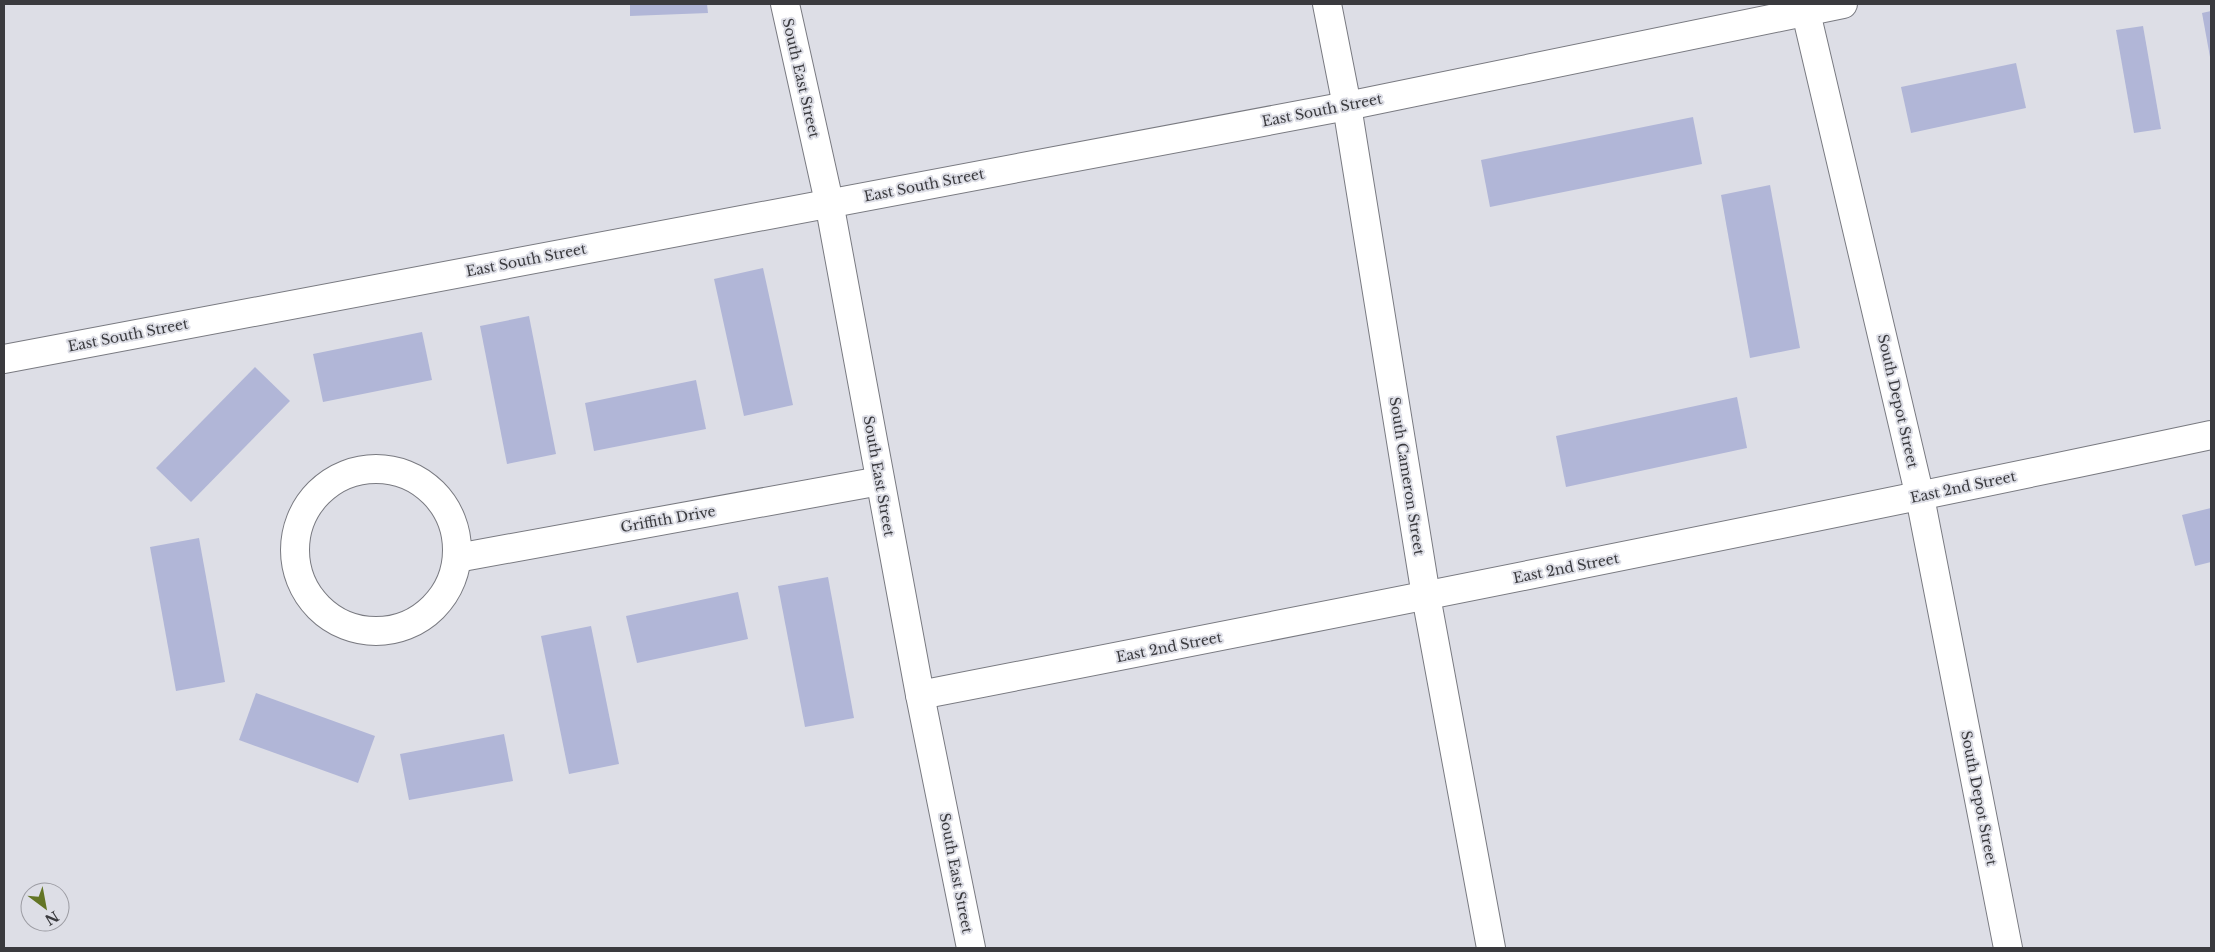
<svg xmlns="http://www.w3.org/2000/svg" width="2215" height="952" font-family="'Libre Baskerville',serif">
<rect width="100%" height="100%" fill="#dddee6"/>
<g fill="#b1b6d7">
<polygon points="630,4 707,4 708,13 630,16"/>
<polygon points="2211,11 2211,57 2210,57 2202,13"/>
<polygon points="2143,26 2161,129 2134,133 2116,30"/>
<polygon points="2016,63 2026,108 1911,133 1901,87"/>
<polygon points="1693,117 1702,164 1490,207 1481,160"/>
<polygon points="1770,185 1800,348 1750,358 1721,195"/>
<polygon points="763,268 793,405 744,416 714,279"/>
<polygon points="529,316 556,454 507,464 480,326"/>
<polygon points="422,332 432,380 323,402 313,354"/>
<polygon points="255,367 290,401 191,502 156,468"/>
<polygon points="696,380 706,429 594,451 585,403"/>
<polygon points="1737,397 1747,448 1566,487 1556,436"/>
<polygon points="2211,508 2211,562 2195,566 2182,515"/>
<polygon points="199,538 225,682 176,691 150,547"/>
<polygon points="828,577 854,718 805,727 778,586"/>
<polygon points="738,592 748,639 637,663 626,616"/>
<polygon points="591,626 619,764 569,774 541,636"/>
<polygon points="256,693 375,736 358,783 239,740"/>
<polygon points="504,734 513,781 409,800 400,754"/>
</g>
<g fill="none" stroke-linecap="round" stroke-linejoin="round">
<g stroke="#797a81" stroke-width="30">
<g id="minor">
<polyline points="785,4 829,202 920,695 971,948"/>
<polyline points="1327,4 1347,106 1426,596 1491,948"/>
<polyline points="1804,4 1920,497 2008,948"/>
<polyline points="4,359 1347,106 1843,4"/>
<circle cx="376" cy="550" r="81"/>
<polyline points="457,558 880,481"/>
<path d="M920,695C1351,611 1782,526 2211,435"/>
</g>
</g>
<use href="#minor" stroke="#fff" stroke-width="28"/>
</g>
<g text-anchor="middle" stroke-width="4" stroke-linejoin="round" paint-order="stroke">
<g font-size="14" fill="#3a3a3e" stroke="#dddee6">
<text transform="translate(801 78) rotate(77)" y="5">South East Street</text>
<text transform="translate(1322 110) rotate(-11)" y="5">East South Street</text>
<text transform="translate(924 185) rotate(-11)" y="5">East South Street</text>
<text transform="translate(526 260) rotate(-11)" y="5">East South Street</text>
<text transform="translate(128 335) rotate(-11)" y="5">East South Street</text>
<text transform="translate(1898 401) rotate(77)" y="5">South Depot Street</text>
<text transform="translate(879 476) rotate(80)" y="5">South East Street</text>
<text transform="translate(1407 476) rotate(81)" y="5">South Cameron Street</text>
<text transform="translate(1963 487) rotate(-12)" y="5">East 2nd Street</text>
<text transform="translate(668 519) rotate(-10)" y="5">Griffith Drive</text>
<text transform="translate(1566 568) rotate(-11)" y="5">East 2nd Street</text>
<text transform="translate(1169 647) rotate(-11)" y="5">East 2nd Street</text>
<text transform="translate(1979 798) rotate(79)" y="5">South Depot Street</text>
<text transform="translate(956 873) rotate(79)" y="5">South East Street</text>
</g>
</g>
<rect width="2215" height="952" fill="none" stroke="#3a3a3e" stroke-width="10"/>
<g transform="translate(45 907) rotate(148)"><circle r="24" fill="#dddee6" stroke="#9c9ca3"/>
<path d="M0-4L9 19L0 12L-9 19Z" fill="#637525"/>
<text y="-8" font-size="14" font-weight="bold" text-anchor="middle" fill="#3a3a3e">N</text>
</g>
</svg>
